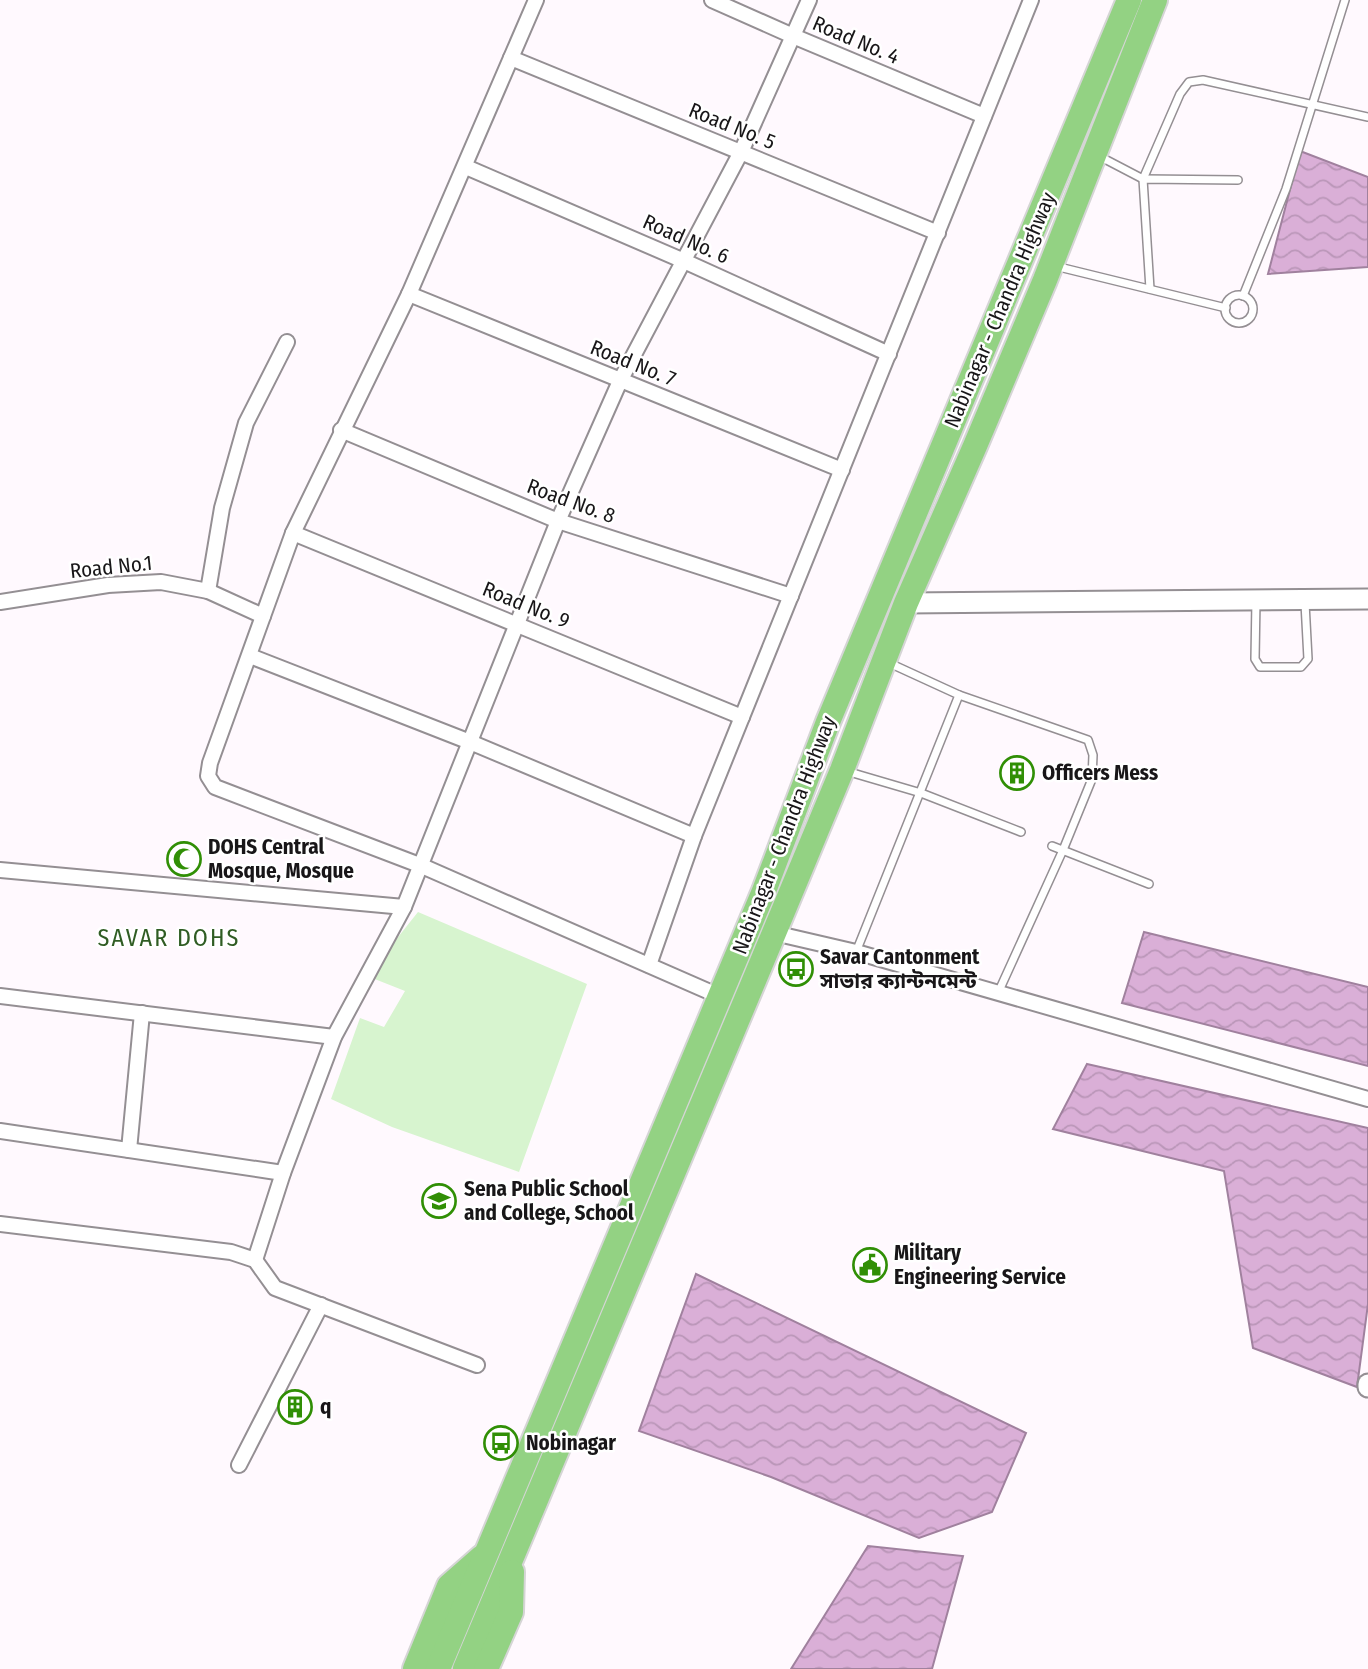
<svg xmlns="http://www.w3.org/2000/svg" width="1368" height="1669" font-family="'Fira Sans Condensed','Noto Sans Bengali',sans-serif">
<defs>
<pattern id="water-waves" width="16" height="10" patternUnits="userSpaceOnUse" patternTransform="scale(1.75)"><rect width="16" height="10" fill="#daafd7"/><path d="M0 5q4-4 8 0t8 0" fill="none" stroke="#ba96b8"/></pattern>
</defs>
<rect width="100%" height="100%" fill="#fff9fe"/>
<polygon fill="#d7f4cf" points="418,912 587,984 519,1172 392,1127 331,1099 360,1018 384,1027 405,991 367,976"/>
<g fill="url(#water-waves)" stroke="#a0819e" stroke-width="2">
<polygon points="1300,151 1368,177 1368,267 1268,274"/>
<polygon points="1144,932 1368,987 1368,1066 1122,1003"/>
<polygon points="1087,1064 1368,1128 1368,1304 1357,1387 1253,1348 1224,1171 1053,1129"/>
<polygon points="696,1274 1026,1433 992,1512 919,1538 771,1477 639,1431"/>
<polygon points="868,1546 963,1556 932,1669 791,1669"/>
</g>
<g fill="none" stroke-linecap="round" stroke-linejoin="round">
<g stroke="#948f93" stroke-width="10">
<g id="service">
<polyline points="1097,155 1143,179 1180,94 1189,82 1203,80 1368,117"/>
<polyline points="1055,266 1226,308"/>
<polyline points="1150,289 1143,179 1238,180"/>
<circle cx="1239" cy="309" r="14"/>
<polyline points="1243,296 1286,189 1345,0"/>
<polyline points="1256,600 1255,659 1260,667 1301,667 1308,659 1305,603"/>
<polyline points="959,695 1088,740 1093,755 1092,779 1063,850 998,993"/>
<polyline points="846,771 921,793 1021,832"/>
<polyline points="1052,846 1149,884"/>
<polyline points="856,952 959,695 887,662"/>
</g>
</g>
<g stroke="#948f93" stroke-width="18">
<g id="minor">
<polyline points="536,0 409,294 293,533 210,763 208,776 215,787 422,866 719,996"/>
<polyline points="712,0 793,36 984,116"/>
<polyline points="511,58 938,233"/>
<polyline points="466,167 684,261 889,354"/>
<polyline points="409,294 842,470"/>
<polyline points="341,430 558,521 791,596"/>
<polyline points="293,533 742,717"/>
<polyline points="208,591 222,508 246,423 287,342"/>
<polyline points="0,602 108,585 161,582 208,591 263,616"/>
<polyline points="250,656 470,742 694,836"/>
<polyline points="0,870 404,907"/>
<polyline points="774,933 856,952 1368,1099"/>
<polyline points="649,965 694,836 1031,0"/>
<polyline points="0,996 334,1037"/>
<polyline points="0,1131 283,1173"/>
<polyline points="129,1150 142,1013"/>
<polyline points="0,1224 231,1252 255,1260 275,1288 477,1365"/>
<polyline points="255,1260 283,1173 334,1037 404,907 558,521 620,381 741,152 809,0"/>
<polyline points="239,1465 321,1305"/>
</g>
</g>
<g stroke="#948f93" stroke-width="23">
<g id="tertiary">
<polyline points="906,603 1368,599"/>
<polyline points="1368,1384 1368,1387"/>
</g>
</g>
<g stroke="#d5d5d5" stroke-width="28">
<g id="trunk">
<polyline points="415,1669 449,1586 482,1557"/>
<polyline points="438,1669 764,891 828,722 1129,0"/>
<polyline points="465,1669 774,933 842,770 906,603 975,446 1045,280 1155,0"/>
<polyline points="486,1669 511,1612 512,1572"/>
</g>
</g>
<use href="#service" stroke="#fff" stroke-width="7"/>
<use href="#minor" stroke="#fff" stroke-width="14"/>
<use href="#tertiary" stroke="#fff" stroke-width="19"/>
<use href="#trunk" stroke="#93d283" stroke-width="24"/>
</g>
<defs>
<g id="building-ring" transform="scale(1.75)"><circle r="9.5" fill="#fff" stroke="#308f05" stroke-width="1.5"/><path d="M-4-6H4V6H1V3H-1V6H-4ZM-2.5-4.3h1.7v1.8h-1.7ZM.8-4.3h1.7v1.8H.8ZM-2.5-1h1.7V.8h-1.7ZM.8-1h1.7V.8H.8Z" fill="#308f05"/></g>
<g id="mosque-ring" transform="scale(1.75)"><circle r="9.5" fill="#fff" stroke="#308f05" stroke-width="1.5"/><path d="M3.5-4.9A6 6 0 1 0 3.5 4.9A5 5 0 1 1 3.5-4.9Z" fill="#308f05"/></g>
<g id="bus-ring" transform="scale(1.75)"><circle r="9.5" fill="#fff" stroke="#308f05" stroke-width="1.5"/><path d="M-5-6H5V4H4V6H2V4H-2V6H-4V4H-5ZM-3.5-4V0h7V-4ZM-3.5 1.2v1.5H-2V1.2ZM2 1.2v1.5H3.5V1.2Z" fill="#308f05"/></g>
<g id="school-ring" transform="scale(1.75)"><circle r="9.5" fill="#fff" stroke="#308f05" stroke-width="1.5"/><path d="M0-5L7-2L0 1L-7-2ZM-4 1L0 2.5L4 1V4Q0 6-4 4Z" fill="#308f05"/></g>
<g id="civic-ring" transform="scale(1.75)"><circle r="9.5" fill="#fff" stroke="#308f05" stroke-width="1.5"/><path d="M-.6-6.5H3V-4.5H.6V-3L4-1V1h2V6H-6V1h2V-1L-.6-3ZM-1.2 2.5V6h2.4V2.5Z" fill="#308f05"/></g>
</defs>
<g fill-rule="evenodd">
<use href="#building-ring" x="1017" y="773"/>
<use href="#mosque-ring" x="184" y="859"/>
<use href="#bus-ring" x="796" y="969"/>
<use href="#school-ring" x="439" y="1201"/>
<use href="#civic-ring" x="870" y="1265"/>
<use href="#building-ring" x="295" y="1407"/>
<use href="#bus-ring" x="501" y="1443"/>
</g>
<g text-anchor="middle" stroke-width="5" stroke-linejoin="round" paint-order="stroke">
<g font-size="21" fill="#181618" stroke="#fff">
<text transform="translate(856 40) rotate(23)" y="7">Road No. 4</text>
<text transform="translate(732 126) rotate(22)" y="7">Road No. 5</text>
<text transform="translate(686 239) rotate(24)" y="7">Road No. 6</text>
<text transform="translate(1000 310) rotate(-67)" y="7">Nabinagar - Chandra Highway</text>
<text transform="translate(633 363) rotate(22)" y="7">Road No. 7</text>
<text transform="translate(571 501) rotate(20)" y="7">Road No. 8</text>
<text transform="translate(111 567) rotate(-6)" y="7">Road No.1</text>
<text transform="translate(526 605) rotate(22)" y="7">Road No. 9</text>
<text transform="translate(784 835) rotate(-69)" y="7">Nabinagar - Chandra Highway</text>
</g>
<g font-size="21" font-weight="bold" fill="#181618" stroke="#fff" text-anchor="start">
<text x="1042" y="780">Officers Mess</text>
<text x="208" y="854">DOHS Central<tspan x="208" dy="24">Mosque, Mosque</tspan></text>
<text x="820" y="964">Savar Cantonment<tspan x="820" dy="24">সাভার ক্যান্টনমেন্ট</tspan></text>
<text x="464" y="1196">Sena Public School<tspan x="464" dy="24">and College, School</tspan></text>
<text x="894" y="1260">Military<tspan x="894" dy="24">Engineering Service</tspan></text>
<text x="320" y="1414">q</text>
<text x="526" y="1450">Nobinagar</text>
</g>
<g font-size="24" letter-spacing="2" fill="#305d24" stroke="#fff">
<text x="169" y="946">SAVAR DOHS</text>
</g>
</g>
</svg>
